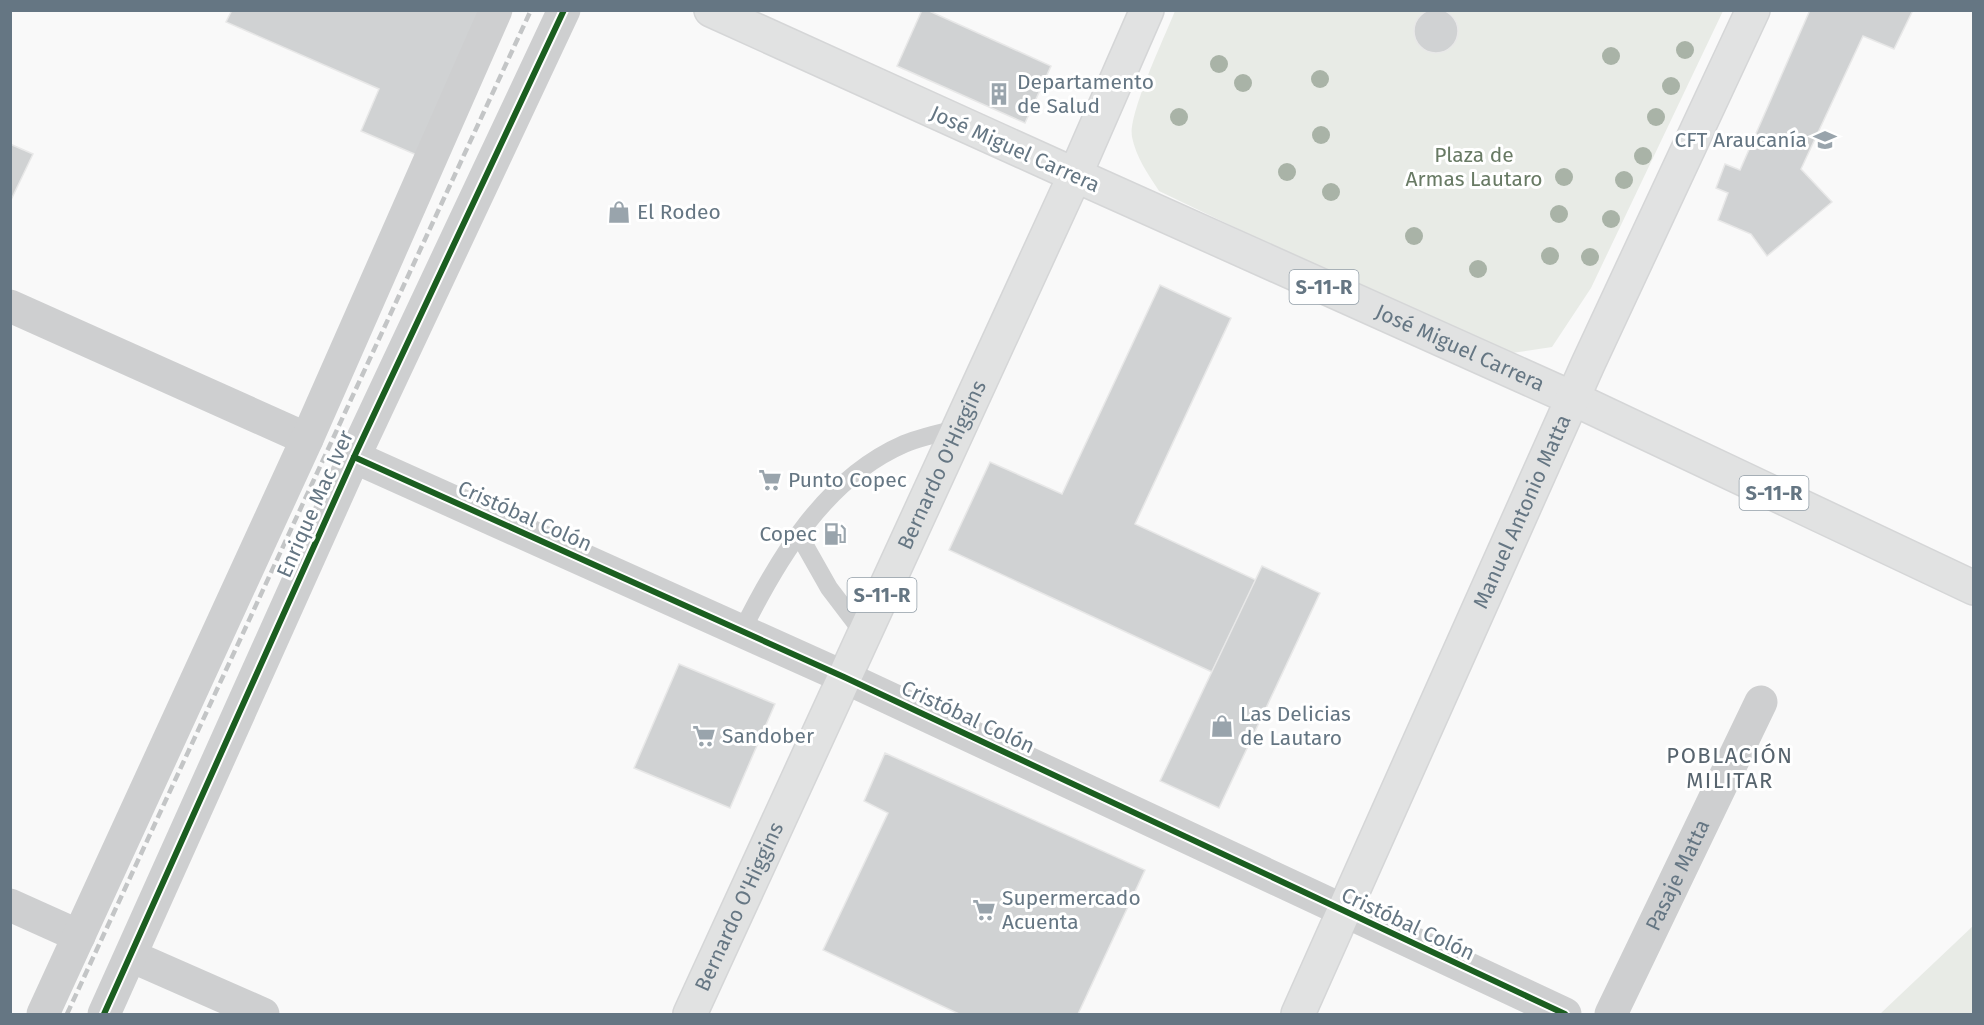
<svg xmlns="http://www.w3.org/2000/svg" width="1984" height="1025" font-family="'Fira Sans',sans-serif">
<rect width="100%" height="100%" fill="#f9f9f9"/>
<g fill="#e8ebe6">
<path d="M1175,11H1723L1591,288L1552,347L1512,353L1475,343L1159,191C1148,174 1136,157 1132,137C1128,114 1165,36 1175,11Z"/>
<polygon points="1973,926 1973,1014 1880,1014"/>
</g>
<g fill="#d0d2d3" stroke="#e8e8e8" stroke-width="1.5">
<circle cx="1436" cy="31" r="22"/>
<polygon points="232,10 484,10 419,156 361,131 379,89 226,22"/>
<polygon points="922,10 927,10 1051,66 1025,123 897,66"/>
<polygon points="1810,10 1913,10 1894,49 1863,36 1801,169 1832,202 1767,256 1751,234 1718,220 1728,193 1716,188 1725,164 1740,170"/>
<polygon points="10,144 33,154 10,202"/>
<polygon points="1160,285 1231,318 1135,524 1256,580 1212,672 949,550 990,462 1062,494"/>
<polygon points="1262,566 1320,593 1219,808 1160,781"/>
<polygon points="679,664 775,704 730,808 634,768"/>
<polygon points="885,753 1145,870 1078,1014 959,1014 823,950 888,813 864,801"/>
</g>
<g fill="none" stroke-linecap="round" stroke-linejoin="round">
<g stroke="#d5d6d7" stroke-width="36">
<polyline id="secondary" points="711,10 1075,175"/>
</g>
<g stroke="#d5d6d7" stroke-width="36">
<g id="primary">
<path id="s2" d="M1075,175L1574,399L1974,588"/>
<path id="s3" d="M690,1014L1075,175L1147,10"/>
<path id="s4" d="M1298,1014L1588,364L1753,10"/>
</g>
</g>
<g stroke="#cecfd0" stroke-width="18">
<polyline points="799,535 829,588 864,634"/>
<path d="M742,631C778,558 826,478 904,444C921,437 939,433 957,429"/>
</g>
<g stroke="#cecfd0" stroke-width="33">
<polyline points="10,306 307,439"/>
<polyline points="354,457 844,677 1565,1014"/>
<polyline points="10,905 79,936"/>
<polyline points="131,956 263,1014"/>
<polyline points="43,1014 307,439 496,10"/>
<polyline points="104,1014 354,457 564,10"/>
<path id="s1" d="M1611,1014L1761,702"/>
</g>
<use href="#secondary" stroke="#e1e2e2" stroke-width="33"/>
<use href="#primary" stroke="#e1e2e2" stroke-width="33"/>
<polyline stroke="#c3c5c6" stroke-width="4.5" stroke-dasharray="9 4.5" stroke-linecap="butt" points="67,1014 531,10"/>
<g stroke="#fff" stroke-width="10">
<g id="cycleway">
<polyline points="354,457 844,677 1565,1014"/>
<polyline points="104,1014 354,457 564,10"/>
</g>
</g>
<use href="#cycleway" stroke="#1b5e20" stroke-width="6"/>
</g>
<g fill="#a9b3a7">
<circle cx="1685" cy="50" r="9"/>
<circle cx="1611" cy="56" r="9"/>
<circle cx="1219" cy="64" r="9"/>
<circle cx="1320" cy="79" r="9"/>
<circle cx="1243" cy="83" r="9"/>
<circle cx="1671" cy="86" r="9"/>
<circle cx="1179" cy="117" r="9"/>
<circle cx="1656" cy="117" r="9"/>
<circle cx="1321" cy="135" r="9"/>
<circle cx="1643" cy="156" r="9"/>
<circle cx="1287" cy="172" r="9"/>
<circle cx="1564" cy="177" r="9"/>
<circle cx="1624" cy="180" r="9"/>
<circle cx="1331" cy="192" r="9"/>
<circle cx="1559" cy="214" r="9"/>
<circle cx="1611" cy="219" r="9"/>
<circle cx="1414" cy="236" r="9"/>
<circle cx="1550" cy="256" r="9"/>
<circle cx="1590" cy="257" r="9"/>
<circle cx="1478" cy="269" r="9"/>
</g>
<defs>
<g id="building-bare" transform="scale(1.8)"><path d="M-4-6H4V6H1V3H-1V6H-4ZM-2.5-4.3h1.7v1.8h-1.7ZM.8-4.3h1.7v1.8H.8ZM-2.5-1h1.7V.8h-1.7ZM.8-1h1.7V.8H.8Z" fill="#99a4ac" stroke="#fff" stroke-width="2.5" paint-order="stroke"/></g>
<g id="university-bare" transform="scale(1.8)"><path d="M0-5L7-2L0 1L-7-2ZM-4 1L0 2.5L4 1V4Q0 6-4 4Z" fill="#99a4ac" stroke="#fff" stroke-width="2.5" paint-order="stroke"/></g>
<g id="shop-bare" transform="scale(1.8)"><path d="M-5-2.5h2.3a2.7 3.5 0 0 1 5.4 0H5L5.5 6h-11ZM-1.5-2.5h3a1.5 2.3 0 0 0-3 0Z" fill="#99a4ac" stroke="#fff" stroke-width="2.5" paint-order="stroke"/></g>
<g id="supermarket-bare" transform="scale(1.8)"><path d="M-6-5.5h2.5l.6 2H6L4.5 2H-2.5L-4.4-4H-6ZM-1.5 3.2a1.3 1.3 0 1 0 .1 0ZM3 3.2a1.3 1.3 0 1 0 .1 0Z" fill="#99a4ac" stroke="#fff" stroke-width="2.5" paint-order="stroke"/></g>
<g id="fuel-bare" transform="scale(1.8)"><path d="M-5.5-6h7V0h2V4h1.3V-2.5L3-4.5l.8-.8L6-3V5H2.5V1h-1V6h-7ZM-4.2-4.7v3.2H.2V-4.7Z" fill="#99a4ac" stroke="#fff" stroke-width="2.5" paint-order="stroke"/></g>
</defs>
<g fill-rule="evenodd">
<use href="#building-bare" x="999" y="94"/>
<use href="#university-bare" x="1825" y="140"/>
<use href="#shop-bare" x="619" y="212"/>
<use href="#supermarket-bare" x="770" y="480"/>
<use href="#fuel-bare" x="835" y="534"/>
<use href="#shop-bare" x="1222" y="726"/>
<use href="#supermarket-bare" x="704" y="736"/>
<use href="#supermarket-bare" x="984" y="910"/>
</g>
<g text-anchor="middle" stroke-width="6" stroke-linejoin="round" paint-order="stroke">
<g fill="#fff" stroke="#939fa8" stroke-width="1.5">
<rect x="1289.5" y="270" width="69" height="34" rx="4.5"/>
<rect x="1739.5" y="476" width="69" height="34" rx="4.5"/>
<rect x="847.5" y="578" width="69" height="34" rx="4.5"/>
</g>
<g font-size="20" font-weight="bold" fill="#657683">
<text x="1324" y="294">S-11-R</text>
<text x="1774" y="500">S-11-R</text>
<text x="882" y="602">S-11-R</text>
</g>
<g font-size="21" fill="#657683" stroke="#fff" text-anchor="start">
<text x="1017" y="89">Departamento<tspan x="1017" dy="24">de Salud</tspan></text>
<text x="1807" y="147" text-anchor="end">CFT Araucanía</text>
<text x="637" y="219">El Rodeo</text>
<text x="788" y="487">Punto Copec</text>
<text x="817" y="541" text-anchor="end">Copec</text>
<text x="1240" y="721">Las Delicias<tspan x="1240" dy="24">de Lautaro</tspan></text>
<text x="722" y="743">Sandober</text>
<text x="1002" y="905">Supermercado<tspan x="1002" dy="24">Acuenta</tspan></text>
</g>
<g font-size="21" fill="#657683" stroke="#fff">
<text transform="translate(1015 149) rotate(24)" y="7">José Miguel Carrera</text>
<text dy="7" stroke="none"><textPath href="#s2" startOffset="422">José Miguel Carrera</textPath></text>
<text dy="7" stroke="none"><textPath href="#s3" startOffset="604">Bernardo O'Higgins</textPath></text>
<text transform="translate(315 504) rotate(-66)" y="7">Enrique Mac Iver</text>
<text dy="7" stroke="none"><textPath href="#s4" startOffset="550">Manuel Antonio Matta</textPath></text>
<text transform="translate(525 516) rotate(24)" y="7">Cristóbal Colón</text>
<text transform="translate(968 717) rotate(25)" y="7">Cristóbal Colón</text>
<text dy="7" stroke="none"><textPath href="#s1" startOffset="154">Pasaje Matta</textPath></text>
<text dy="7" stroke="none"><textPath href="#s3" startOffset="118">Bernardo O'Higgins</textPath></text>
<text transform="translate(1408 924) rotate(25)" y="7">Cristóbal Colón</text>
</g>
<g font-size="21" fill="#687a64" stroke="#fff">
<text x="1474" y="162">Plaza de<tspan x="1474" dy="24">Armas Lautaro</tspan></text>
</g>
<g font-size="22" letter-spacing="1.5" fill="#57646e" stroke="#fff">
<text x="1730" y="763">POBLACIÓN<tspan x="1730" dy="25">MILITAR</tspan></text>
</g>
</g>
<rect width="1984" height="1025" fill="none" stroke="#657683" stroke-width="24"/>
</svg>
